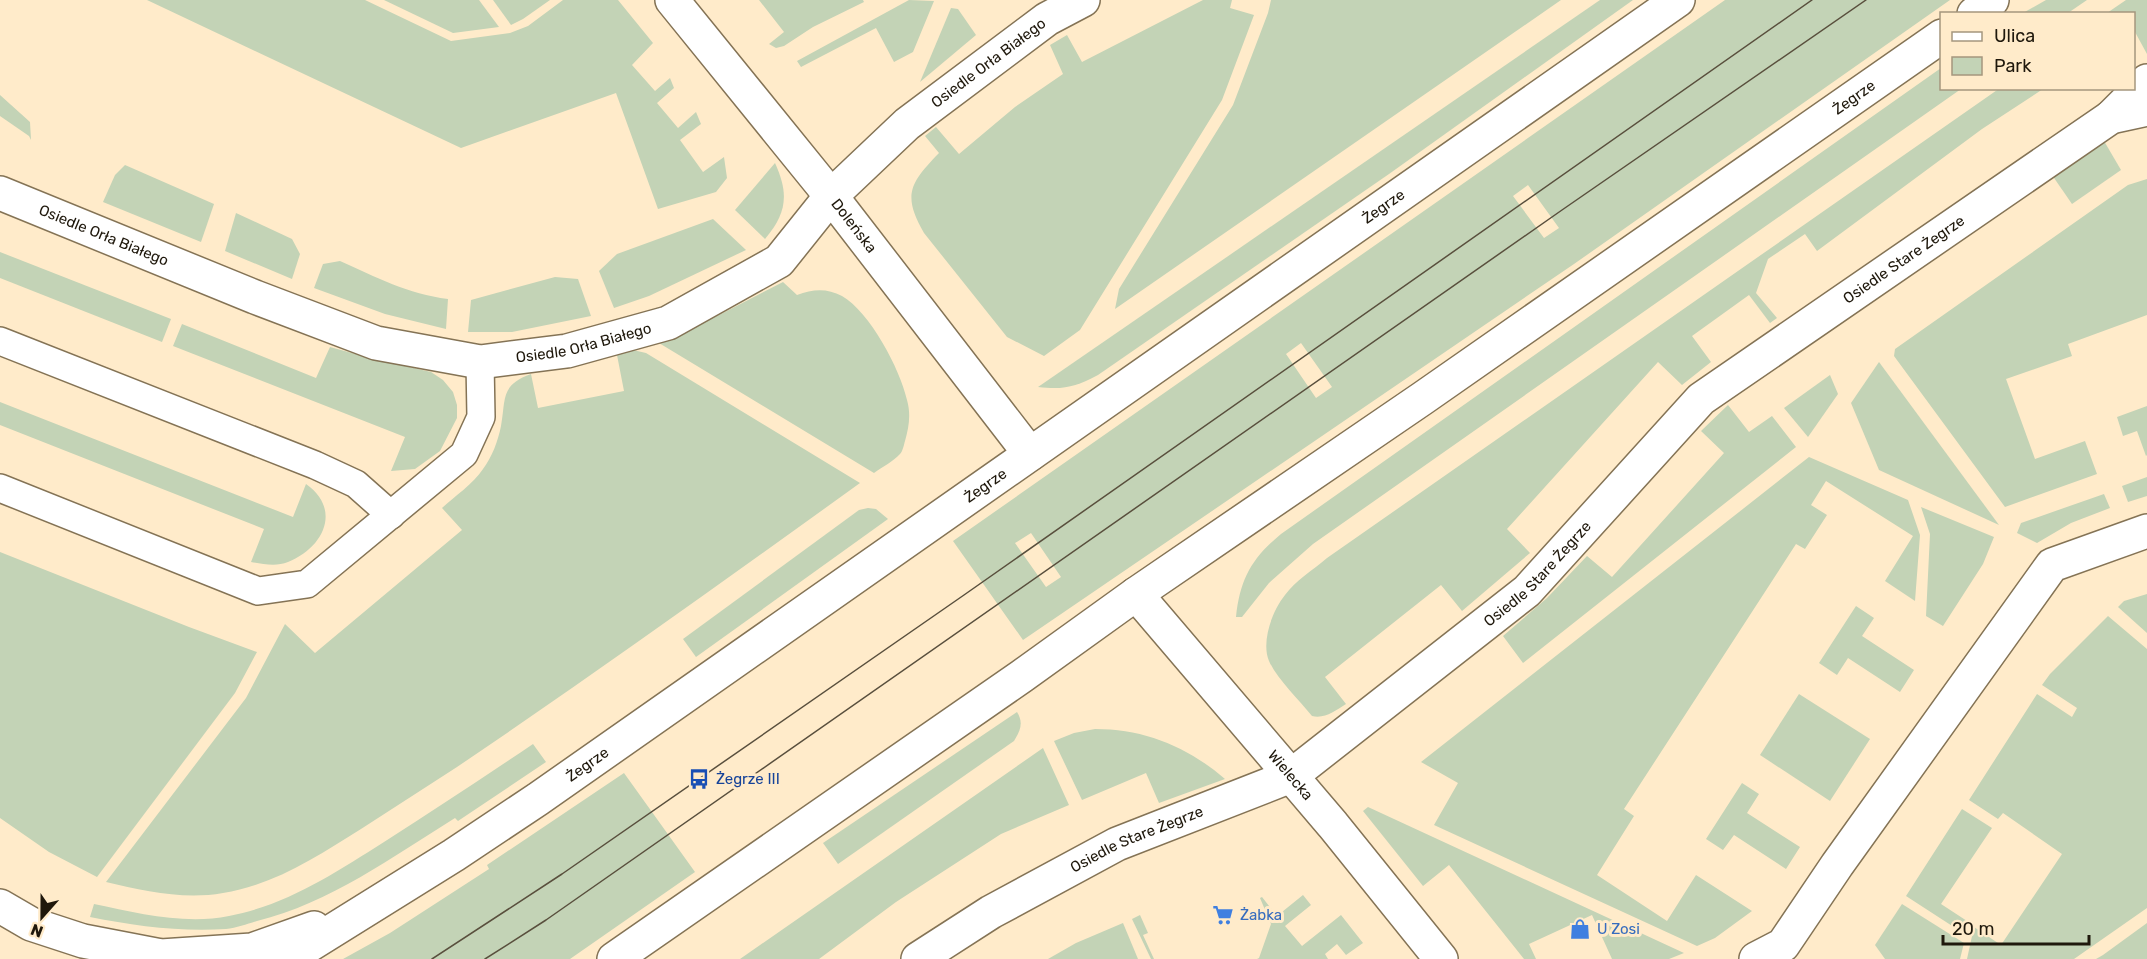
<svg xmlns="http://www.w3.org/2000/svg" width="2147" height="959" font-family="Rubik,sans-serif">
<rect width="100%" height="100%" fill="#ffebca"/>
<g fill="#c3d3b6" fill-rule="evenodd">
<polygon points="147,0 365,0 451,41 510,33 528,26 563,0 618,0 653,43 632,65 655,91 670,78 674,88 657,103 678,128 696,112 701,124 680,140 703,172 724,157 727,178 716,192 658,209 616,93 461,148"/>
<polygon points="384,0 479,0 499,27 453,33"/>
<polygon points="493,0 550,0 523,19 511,25"/>
<polygon points="759,0 863,0 864,2 813,27 784,46 776,48 769,44 784,32"/>
<polygon points="909,0 934,1 913,52 894,62 876,28 801,67 797,61"/>
<path d="M1203,0H1232L1230,8L1254,15L1222,100L1080,330L1044,356L1007,337L924,233C902,195 910,183 939,153L925,136L936,127L959,154L1015,107L1063,74L1050,45L1067,35L1082,62Z"/>
<polygon points="1271,0 1561,0 1115,309 1119,289 1233,105 1268,13"/>
<path d="M1600,0H1633L1389,174L1098,375C1075,387 1064,390 1038,387Z"/>
<path d="M1725,0H1950L1574,264L1023,640L953,541ZM1528,185L1559,228L1544,238L1513,196ZM1301,343L1332,387L1316,398L1286,354ZM1031,533L1061,577L1046,587L1015,543Z"/>
<polygon points="2046,0 2087,0 2068,13 2023,13"/>
<polygon points="2126,0 2147,0 2147,54 2135,32 2134,33 2134,14 2107,13"/>
<polygon points="951,8 958,9 976,35 920,82"/>
<path d="M1941,68L1942,88L1961,89L1313,544L1269,583L1242,617H1236C1240,579 1252,558 1281,534Z"/>
<path d="M2000,88L2043,89L1982,129L1817,251L1805,234L1768,259L1756,293L1777,318L1770,323L1749,295L1692,336L1711,362L1682,385L1658,362L1507,529L1530,553L1462,611L1441,585L1325,677L1346,704C1335,711 1325,719 1312,716C1299,700 1277,679 1269,661C1261,642 1272,611 1285,595C1295,581 1313,570 1327,558Z"/>
<polygon points="0,95 30,122 31,140 29,136 0,116"/>
<polygon points="2104,141 2121,170 2072,204 2052,175"/>
<path d="M775,163C789,194 787,213 765,239L735,210Z"/>
<polygon points="125,165 214,204 201,242 103,202 115,175"/>
<polygon points="2147,179 2147,315 2068,344 2072,356 2006,379 2035,459 2085,441 2097,474 2005,507 1894,356 1895,349 2128,185"/>
<polygon points="236,213 292,239 300,254 292,279 225,251"/>
<polygon points="713,219 746,250 649,296 614,308 599,271 617,254"/>
<polygon points="0,252 171,319 162,342 0,278"/>
<path d="M340,261C376,277 408,294 448,299L446,329L385,314L314,288L323,264Z"/>
<polygon points="555,277 578,279 591,316 512,332 468,332 471,300"/>
<path d="M783,282L797,295C813,289 827,288 842,296C870,312 900,369 907,400C911,414 909,427 905,441C904,444 903,451 900,454C894,461 882,467 874,473L659,343L721,314Z"/>
<polygon points="182,324 316,378 330,347 370,358 431,372 443,380 453,392 457,405 457,418 440,451 415,469 391,471 405,437 173,346"/>
<path d="M633,350L646,353L860,483C727,579 593,675 457,767C425,788 393,808 361,829C318,856 274,885 223,893C184,900 144,891 106,882L246,698L285,624L315,653L462,530L442,508C455,496 473,484 483,469C492,457 498,441 501,426C506,399 500,385 531,374L538,408L624,391L617,355Z"/>
<polygon points="1879,362 1999,525 1879,470 1851,403"/>
<polygon points="1830,375 1838,394 1808,437 1784,408"/>
<path d="M0,402L293,517L306,484C342,509 324,548 288,562C276,567 263,564 251,562L264,529L0,425Z"/>
<polygon points="1728,405 1749,432 1772,416 1796,447 1523,663 1503,636 1547,598 1587,556 1612,577 1724,453 1701,431"/>
<polygon points="2147,406 2147,455 2146,456 2137,431 2123,436 2117,417"/>
<polygon points="1809,457 1908,500 1920,535 1915,601 1885,581 1913,536 1826,481 1811,505 1827,515 1805,549 1796,544 1624,809 1634,816 1597,875 1667,921 1696,875 1752,911 1715,938 1697,946 1434,825 1458,783 1421,762"/>
<polygon points="2147,477 2147,496 2128,502 2122,486"/>
<polygon points="2104,494 2110,508 2071,523 2037,543 2017,533 2021,523"/>
<polygon points="1921,507 1994,537 1983,564 1943,626 1926,616 1930,534"/>
<polygon points="868,508 876,509 888,519 696,657 683,639 859,510"/>
<polygon points="0,552 189,627 257,652 235,693 97,877 49,852 0,818"/>
<polygon points="2147,594 2147,633 2118,607 2124,601"/>
<polygon points="1856,606 1874,618 1862,636 1914,670 1900,692 1848,658 1837,675 1819,663"/>
<polygon points="2108,616 2147,649 2147,908 2074,959 1967,959 1974,927 2001,945 2062,854 2003,813 1998,819 1969,800 2037,694 2072,717 2077,708 2042,685 2050,674"/>
<polygon points="1799,694 1870,739 1830,801 1760,755"/>
<path d="M1017,712C1024,723 1020,731 1014,741L838,864L823,843Z"/>
<path d="M1095,729C1145,729 1188,747 1225,779L1159,803L1146,773L1082,800L1054,741L1074,733Z"/>
<path d="M533,744L546,762L458,821L455,818C392,857 330,903 257,921C247,924 237,928 226,929C180,932 135,926 90,917L94,904C137,913 185,925 229,916C287,905 335,873 384,842C434,810 484,777 533,744Z"/>
<polygon points="1043,748 1069,805 1001,834 896,902 819,959 740,959"/>
<polygon points="624,773 695,872 570,959 343,959 390,933 489,869 487,865"/>
<polygon points="1742,783 1759,794 1747,813 1800,847 1786,869 1734,835 1723,850 1706,839"/>
<polygon points="1368,807 1684,953 1669,959 1612,959 1592,915 1529,944 1536,959 1524,959 1449,865 1423,886 1363,811"/>
<polygon points="1962,809 1992,828 1941,904 1967,921 1963,933 1906,896"/>
<polygon points="1303,895 1311,905 1285,926 1302,946 1341,915 1363,943 1346,955 1337,944 1325,954 1328,959 1257,959 1259,958 1271,924 1260,898 1262,897 1277,916"/>
<polygon points="1902,904 1964,943 1960,959 1885,959 1875,945"/>
<polygon points="1140,915 1148,933 1143,935 1154,959 1151,959 1132,919"/>
<polygon points="1123,923 1138,959 1048,959 1076,943"/>
<polygon points="2147,923 2147,959 2096,959 2103,955"/>
</g>
<g fill="none" stroke-linecap="round" stroke-linejoin="round">
<g stroke="#847355" stroke-width="30">
<g id="service">
<polyline points="0,341 315,465 356,484 391,515"/>
<polyline points="0,488 258,591 307,584 464,454 481,417 480,362"/>
</g>
</g>
<g stroke="#847355" stroke-width="36">
<g id="minor">
<path id="s1" d="M672,0L831,196L1030,454"/>
<polyline points="2111,117 2147,81"/>
<path id="s2" d="M0,193L255,297L376,343L480,362L567,351L668,323L779,261L831,196L907,124L1047,19L1083,0"/>
<path id="s3" d="M1136,594L1333,825L1441,959"/>
<path id="s4" d="M918,959L991,912L1117,844L1291,776L1527,591L1701,399L2111,117L2147,109"/>
<polyline points="1756,959 1783,945 1837,865 2052,565 2147,531"/>
</g>
</g>
<g stroke="#847355" stroke-width="36">
<g id="tertiary">
<polyline points="1974,14 1992,0"/>
<polyline points="0,906 31,924 83,941 161,956 252,950 314,928"/>
<path id="s5" d="M287,959L454,855L538,799L1678,0"/>
<path id="s6" d="M614,959L1022,676L1136,594L1423,398L1942,36"/>
</g>
</g>
<use href="#service" stroke="#fff" stroke-width="27"/>
<use href="#minor" stroke="#fff" stroke-width="33"/>
<use href="#tertiary" stroke="#fff" stroke-width="33"/>
<g stroke="#594f3d" stroke-width="1.5">
<polyline points="432,959 562,874 964,595 1812,0"/>
<polyline points="485,959 546,920 1562,210 1866,0"/>
</g>
</g>
<defs>
<g id="bus-bare" transform="scale(1.62)"><path d="M-5-6H5V4H4V6H2V4H-2V6H-4V4H-5ZM-3.5-4V0h7V-4ZM-3.5 1.2v1.5H-2V1.2ZM2 1.2v1.5H3.5V1.2Z" fill="#1a4fb4" stroke="#ffebca" stroke-width="2.5" paint-order="stroke"/></g>
<g id="supermarket-bare" transform="scale(1.62)"><path d="M-6-5.5h2.5l.6 2H6L4.5 2H-2.5L-4.4-4H-6ZM-1.5 3.2a1.3 1.3 0 1 0 .1 0ZM3 3.2a1.3 1.3 0 1 0 .1 0Z" fill="#3f7fe0" stroke="#ffebca" stroke-width="2.5" paint-order="stroke"/></g>
<g id="shop-bare" transform="scale(1.62)"><path d="M-5-2.5h2.3a2.7 3.5 0 0 1 5.4 0H5L5.5 6h-11ZM-1.5-2.5h3a1.5 2.3 0 0 0-3 0Z" fill="#3f7fe0" stroke="#ffebca" stroke-width="2.5" paint-order="stroke"/></g>
</defs>
<g fill-rule="evenodd">
<use href="#bus-bare" x="699" y="779"/>
<use href="#supermarket-bare" x="1223" y="915"/>
<use href="#shop-bare" x="1580" y="929"/>
</g>
<g text-anchor="middle" stroke-width="6" stroke-linejoin="round" paint-order="stroke">
<g font-size="15" fill="#1f180c" stroke="#ffebca">
<text dy="5" stroke="none"><textPath href="#s2" startOffset="1120">Osiedle Orła Białego</textPath></text>
<text dy="5" stroke="none"><textPath href="#s6" startOffset="1510">Żegrze</textPath></text>
<text dy="5" stroke="none"><textPath href="#s5" startOffset="1330">Żegrze</textPath></text>
<text dy="5" stroke="none"><textPath href="#s1" startOffset="290">Doleńska</textPath></text>
<text dy="5" stroke="none"><textPath href="#s2" startOffset="112">Osiedle Orła Białego</textPath></text>
<text dy="5" stroke="none"><textPath href="#s4" startOffset="1222">Osiedle Stare Żegrze</textPath></text>
<text dy="5" stroke="none"><textPath href="#s2" startOffset="616">Osiedle Orła Białego</textPath></text>
<text dy="5" stroke="none"><textPath href="#s5" startOffset="844">Żegrze</textPath></text>
<text dy="5" stroke="none"><textPath href="#s4" startOffset="736">Osiedle Stare Żegrze</textPath></text>
<text dy="5" stroke="none"><textPath href="#s5" startOffset="358">Żegrze</textPath></text>
<text dy="5" stroke="none"><textPath href="#s3" startOffset="238">Wielecka</textPath></text>
<text dy="5" stroke="none"><textPath href="#s4" startOffset="250">Osiedle Stare Żegrze</textPath></text>
</g>
<g font-size="15" fill="#164399" stroke="#ffebca" text-anchor="start">
<text x="716" y="784">Żegrze III</text>
</g>
<g font-size="15" fill="#366cbe" stroke="#ffebca" text-anchor="start">
<text x="1240" y="920">Żabka</text>
<text x="1597" y="934">U Zosi</text>
</g>
</g>
<rect x="1940" y="12" width="195" height="78" fill="#ffebca" stroke="#a5977e" stroke-width="1.5"/>
<rect x="1952" y="32" width="30" height="9" fill="#ffffff" stroke="#a5977e" stroke-width="1.5"/>
<text x="1994" y="42" font-size="18" fill="#1f180c">Ulica</text>
<rect x="1952" y="57" width="30" height="18" fill="#c3d3b6" stroke="#a5977e" stroke-width="1.5"/>
<text x="1994" y="72" font-size="18" fill="#1f180c">Park</text>
<g transform="translate(42 917) rotate(201)" stroke="#ffebca" stroke-width="4.5" paint-order="stroke">
<path d="M0-4.5L10 22L0 15L-10 22Z" fill="#1f180c"/>
<text y="-9" font-size="16" font-weight="bold" text-anchor="middle" fill="#1f180c">N</text>
</g>
<path d="M1943 935v9h146v-9" fill="none" stroke="#1f180c" stroke-width="3"/>
<text x="1952" y="935" font-size="18" fill="#1f180c" stroke="#ffebca" stroke-width="4.5" paint-order="stroke">20 m</text>
</svg>
